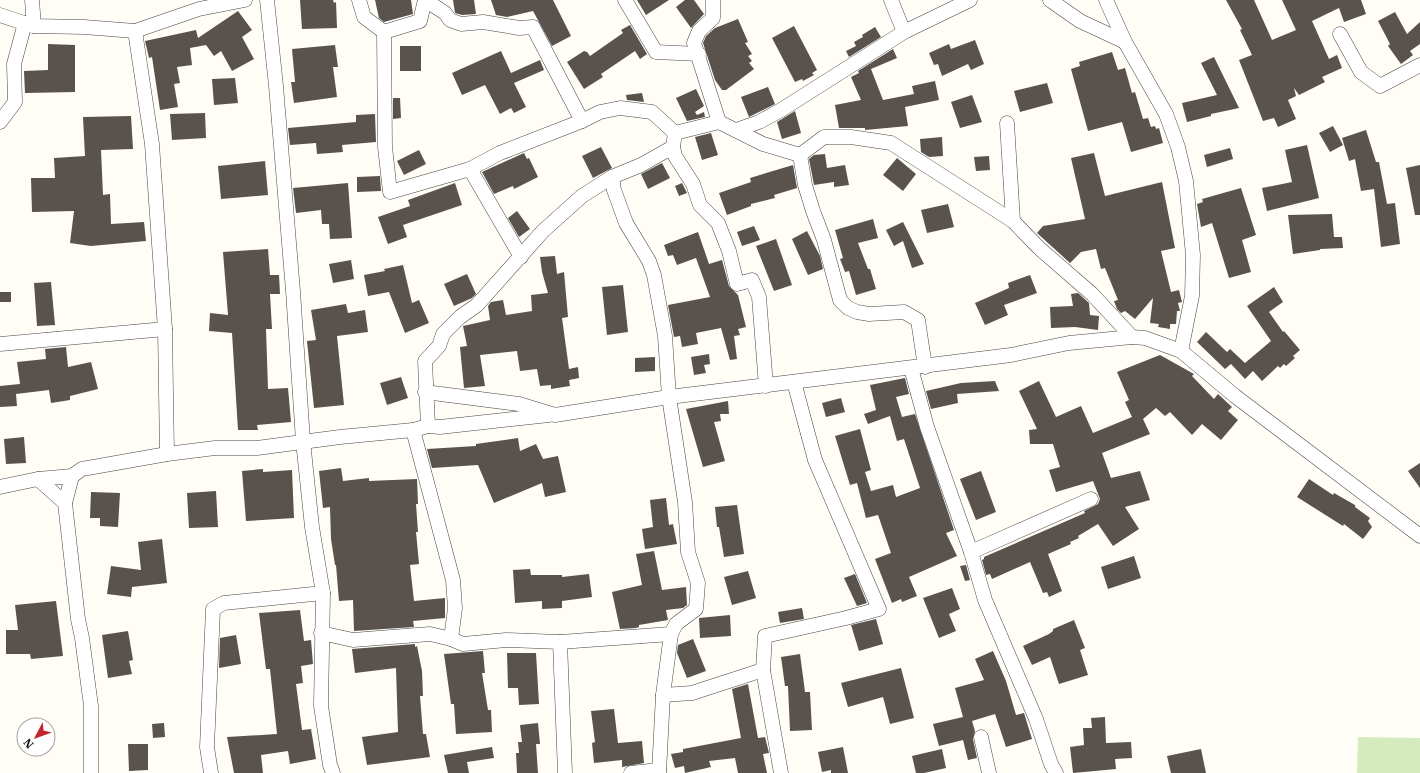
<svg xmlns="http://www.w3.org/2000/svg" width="1420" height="773" font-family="'IBM Plex Serif',serif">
<rect width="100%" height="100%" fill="#fffdf5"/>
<polygon fill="#d5ebbd" points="1358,737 1420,738 1420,773 1357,773"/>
<g fill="#5a524d">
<polygon points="300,0 333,0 334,3 336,2 337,28 302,29"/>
<polygon points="375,0 411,0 413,14 384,22 379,18"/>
<polygon points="453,0 474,0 476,14 462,15 455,13"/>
<polygon points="491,0 553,0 571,36 552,46 533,11 507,17 496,15"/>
<polygon points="637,0 669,0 646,15"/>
<polygon points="685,0 694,0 704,14 691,28 676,7"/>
<polygon points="1226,0 1254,0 1272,40 1296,30 1282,0 1361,0 1366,14 1344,22 1339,8 1312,21 1329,59 1337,55 1342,68 1322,77 1325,82 1299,95 1294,88 1296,96 1288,100 1296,119 1278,127 1274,118 1263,121 1239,60 1252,55 1240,30 1242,29"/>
<polygon points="238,11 252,30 242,37 254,59 232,71 221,51 214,56 206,45 190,48 192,65 177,67 180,83 174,84 178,107 160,110 152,57 149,58 145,41 196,30 198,38"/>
<polygon points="1395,12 1407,34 1420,22 1420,44 1410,51 1413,55 1401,64 1388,46 1390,44 1378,21"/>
<polygon points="738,19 748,42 745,43 752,54 748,56 752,61 749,63 754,69 726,90 722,90 715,80 703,43 706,36 715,28"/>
<polygon points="630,25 647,54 640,59 635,51 601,74 603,77 584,89 567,62 584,51 587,52 590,56 623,33 621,30"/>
<polygon points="794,26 817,70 812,73 814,75 803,81 802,79 795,82 772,38"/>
<polygon points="875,27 881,37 849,57 846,51 856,46 854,42 863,37 862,35"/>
<polygon points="975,40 984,64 971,70 968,64 942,76 938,64 934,65 929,53 949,44 951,49"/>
<polygon points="48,44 75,45 75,92 25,93 24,71 48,70"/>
<polygon points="335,45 338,67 333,67 337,97 294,103 291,82 295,82 292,49"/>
<rect x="400" y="46" width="21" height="25"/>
<polygon points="893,49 897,58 871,69 883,100 914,94 912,86 935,81 939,100 905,107 908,126 865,130 865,128 839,128 835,105 861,100 851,77 859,73 858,71"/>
<polygon points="501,51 511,73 540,60 544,70 514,83 526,107 514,113 511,108 500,114 485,85 462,95 452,73"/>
<polygon points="1112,52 1118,70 1125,68 1132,93 1135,92 1143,119 1148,118 1151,127 1155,126 1156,129 1159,128 1163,143 1131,152 1122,122 1088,131 1071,69 1080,66 1079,62"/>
<polygon points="1214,57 1239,108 1211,114 1211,116 1187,122 1182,103 1217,95 1201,63"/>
<polygon points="235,78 238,103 214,105 212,79"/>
<polygon points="1047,83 1053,103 1020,112 1014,91"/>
<polygon points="768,87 775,104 749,117 741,97"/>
<polygon points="696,89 704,106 695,112 697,115 704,112 705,117 687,121 676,98"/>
<polygon points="642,93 644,102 627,100 626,95"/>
<polygon points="972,95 982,122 960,128 951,102"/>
<polygon points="393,98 400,98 401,118 393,119"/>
<polygon points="795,111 801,133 782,139 777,122"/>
<polygon points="205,113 206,138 172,140 170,114"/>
<polygon points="375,114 376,142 342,145 343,152 317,154 316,143 290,145 288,128 356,122 356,115"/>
<polygon points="131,116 133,149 101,150 103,195 110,194 111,224 144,222 146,241 91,246 70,243 74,211 32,212 31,178 55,178 54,158 85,156 83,117"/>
<polygon points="1333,126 1343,145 1330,152 1319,133"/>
<polygon points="1366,130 1376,162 1379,162 1387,204 1395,203 1400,244 1381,247 1374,189 1361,191 1355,159 1349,161 1342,138"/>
<polygon points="711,133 718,155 702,160 695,137"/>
<polygon points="942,137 943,156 929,157 921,152 920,139"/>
<polygon points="1307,145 1319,198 1267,211 1262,188 1292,182 1285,150"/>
<polygon points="601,147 612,168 593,178 582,156"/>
<polygon points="1230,148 1233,159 1207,167 1204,155"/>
<polygon points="419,150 426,164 404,175 397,161"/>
<polygon points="524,153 527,159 529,158 538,177 514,189 513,186 494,194 482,172"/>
<polygon points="1094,153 1105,196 1162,182 1175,248 1161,251 1171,292 1179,290 1182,302 1178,303 1180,311 1177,311 1176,324 1170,324 1170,329 1158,327 1159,324 1150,323 1153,298 1135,319 1125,311 1121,313 1117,309 1114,301 1118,300 1105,268 1101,269 1096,249 1081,252 1070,263 1037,233 1043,226 1085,219 1071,158"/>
<polygon points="825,154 827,168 845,165 849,185 834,187 834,182 814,185 809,159 814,155"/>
<polygon points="989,156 990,170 976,171 974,157"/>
<polygon points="897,158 916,174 903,191 883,175"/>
<polygon points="265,161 268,195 221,199 218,166"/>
<polygon points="662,163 670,178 648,189 641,174"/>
<polygon points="793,165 797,188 774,195 775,198 751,204 751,206 727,215 719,193 751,182 750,178"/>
<polygon points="1420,165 1420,215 1415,215 1406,168"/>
<polygon points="380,176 381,191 357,192 357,177"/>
<polygon points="348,183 352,238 330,239 329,224 322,224 321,210 296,213 293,188"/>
<polygon points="455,183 462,205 403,225 407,237 388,244 378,217 410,206 408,200"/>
<polygon points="682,183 687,193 679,196 675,186"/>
<polygon points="1241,188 1256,235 1242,240 1251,272 1229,278 1212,223 1201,227 1197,204 1203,202 1202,199"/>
<polygon points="948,204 954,227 927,233 921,210"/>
<polygon points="517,211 530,229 519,237 508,218"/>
<polygon points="1332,214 1334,237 1342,237 1343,248 1320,249 1320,250 1293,254 1288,215"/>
<polygon points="873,219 878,238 858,243 868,269 870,269 876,289 856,295 849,271 845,272 840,259 843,258 835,230"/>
<polygon points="903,222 924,264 912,268 903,241 894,246 886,230"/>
<polygon points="754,226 760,240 742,246 737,232"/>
<polygon points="807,231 820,256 823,269 808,275 792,239"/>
<polygon points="698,232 709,264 722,260 729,286 738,295 746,327 738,329 740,335 734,336 737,359 730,360 721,328 696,333 698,344 682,347 680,336 674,337 668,305 710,297 696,258 677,265 673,255 668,256 664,245"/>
<polygon points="776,239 792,285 774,291 756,246"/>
<polygon points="268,249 270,275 279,275 280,294 270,294 272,329 266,329 268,389 288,388 291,422 257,425 258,430 238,430 232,333 209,331 210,313 228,315 223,252"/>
<polygon points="555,256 557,274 564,272 568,317 562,318 569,369 578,367 579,378 569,380 570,386 551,389 551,385 540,386 537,369 520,371 517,351 480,355 485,386 464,388 460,347 467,346 463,326 490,320 488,306 491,302 503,300 506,315 532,311 531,295 548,293 542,272 540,257"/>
<polygon points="351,260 354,279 333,283 329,264"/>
<polygon points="403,265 412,303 419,300 429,323 405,333 389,292 368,296 364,275 385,271 384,269"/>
<polygon points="467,274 476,294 472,298 454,306 444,284"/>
<polygon points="1030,275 1037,293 1004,305 1008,315 985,325 975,303 1009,288 1008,283"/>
<polygon points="51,282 55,325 37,326 34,283"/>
<polygon points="623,285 628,332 607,335 602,287"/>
<polygon points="1274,287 1283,302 1269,312 1283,332 1284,331 1300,350 1293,356 1295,358 1286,366 1284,364 1280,368 1278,366 1262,381 1253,371 1245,379 1231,364 1225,369 1197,342 1206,332 1227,352 1230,349 1245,363 1271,341 1247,306"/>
<rect x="0" y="292" width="11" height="10"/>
<polygon points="1078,293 1089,303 1090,315 1099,316 1098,330 1075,327 1051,328 1050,307 1073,306 1071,294"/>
<polygon points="346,304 348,313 365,310 368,332 337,336 344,405 314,408 307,341 316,340 311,310"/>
<polygon points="66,347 68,367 91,362 98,389 70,396 70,400 51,403 49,390 16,394 17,406 0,407 0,386 20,384 17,362 46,359 45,349"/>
<polygon points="709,354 710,364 704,365 706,373 694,375 691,357"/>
<polygon points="1160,355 1194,374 1192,376 1214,399 1218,394 1232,407 1228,411 1238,420 1221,440 1202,424 1192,435 1170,412 1165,416 1156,408 1143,419 1150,434 1102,453 1111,478 1140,471 1150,500 1125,507 1139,529 1113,546 1098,524 1078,536 1079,538 1070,542 1071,544 1048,554 1062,591 1049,597 1047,592 1043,593 1030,562 992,579 990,574 986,575 982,560 984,559 984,557 1085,513 1084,511 1098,504 1100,499 1093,481 1056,492 1049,470 1060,467 1053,444 1030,444 1029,430 1037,429 1019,391 1039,381 1056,417 1081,406 1093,433 1132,417 1125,402 1129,400 1117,372"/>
<polygon points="655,357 655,371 635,372 635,358"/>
<polygon points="401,377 408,398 387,405 380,383"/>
<polygon points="905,378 909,394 896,397 902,417 915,414 954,530 946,533 957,556 909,577 917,596 902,602 901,599 892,603 875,559 891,553 878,515 866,518 857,483 850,485 835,436 860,429 871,470 865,472 871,491 893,485 896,497 920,488 904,439 897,441 890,416 868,424 864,414 876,410 870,385"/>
<polygon points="995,381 999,391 957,394 958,403 931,409 926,391 961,383"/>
<polygon points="841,398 845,412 826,417 822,403"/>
<polygon points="728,401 729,414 720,414 721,421 714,422 725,461 703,467 686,409"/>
<polygon points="24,437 26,463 6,464 4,439"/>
<polygon points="518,438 520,451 536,444 543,459 558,456 566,492 545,497 542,483 494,503 478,465 432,468 427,449 476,446 476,444"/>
<polygon points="1420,463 1420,488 1408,471"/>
<polygon points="341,468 343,481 369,478 369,481 417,479 418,504 416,504 418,532 416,532 419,564 410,565 414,601 445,598 445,618 413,621 414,627 354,631 353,600 339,601 336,565 335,565 331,539 330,507 323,508 319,471"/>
<polygon points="263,469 263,472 292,470 294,518 246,521 242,471"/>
<polygon points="981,471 996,512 976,520 960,479"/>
<polygon points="1309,479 1333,495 1334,493 1355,505 1355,507 1370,518 1368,521 1372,527 1363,539 1344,524 1343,526 1297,497"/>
<polygon points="216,491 218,527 189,528 187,493"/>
<polygon points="91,492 120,493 118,527 100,526 100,518 90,518"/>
<polygon points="666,498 669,525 673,524 677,544 645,549 642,529 653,527 650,500"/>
<polygon points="737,505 744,554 724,557 719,527 717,527 715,507"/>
<polygon points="162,539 167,583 132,587 131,597 107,594 111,566 141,570 138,542"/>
<polygon points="654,551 662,590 686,587 687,605 683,608 666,610 668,620 639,625 639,627 636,628 620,629 612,592 642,585 636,554"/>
<polygon points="1134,556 1141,578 1108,589 1101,567"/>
<polygon points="966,565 970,580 965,581 960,566"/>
<polygon points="530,569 531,575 562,575 562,577 589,574 592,597 562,601 562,608 542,609 542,601 515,603 513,570"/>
<polygon points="748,571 756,598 732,605 724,577"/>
<polygon points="855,574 867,603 857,606 844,578"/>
<polygon points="952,588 960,609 949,614 956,631 939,638 923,598"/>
<polygon points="56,601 63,656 31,659 30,654 6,654 6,630 18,630 15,605"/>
<polygon points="802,608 804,619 780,623 778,612"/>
<polygon points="300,610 304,641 311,640 313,664 301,666 303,683 296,684 302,730 311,729 316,759 290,764 288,751 261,755 263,773 234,773 227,737 277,734 270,669 266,669 259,613"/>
<polygon points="730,615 731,636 700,638 699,618"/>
<polygon points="876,619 883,644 859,651 851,625"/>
<polygon points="1074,620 1085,648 1080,650 1088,675 1059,684 1050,657 1032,665 1023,646 1049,634 1053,631 1053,629"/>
<polygon points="128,631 133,660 129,661 132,674 108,678 102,635"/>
<polygon points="236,635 241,664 219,668 220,638"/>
<polygon points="693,639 706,671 687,678 677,653 678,645"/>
<polygon points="415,644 415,647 417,646 422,671 423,696 420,696 423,734 426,734 430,757 367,765 362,737 398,732 396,668 355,673 352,649"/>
<polygon points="483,651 485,673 482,673 488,710 491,710 492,732 456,734 454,704 451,704 444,654"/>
<polygon points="993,651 1006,681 1016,715 1024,713 1032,739 1006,747 995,714 972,721 975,731 973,739 977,758 968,760 963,740 939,746 933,724 963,717 955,688 984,680 975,659"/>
<polygon points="507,653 536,653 539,704 519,705 518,688 508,688"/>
<polygon points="800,654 805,692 810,692 812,730 790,731 788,686 785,686 781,657"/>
<polygon points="901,668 914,718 890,724 883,697 848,707 841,683"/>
<polygon points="748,684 758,738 765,737 769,753 763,754 767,773 738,773 735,758 709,761 711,767 685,773 684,766 675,768 671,754 683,752 683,749 741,738 732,689"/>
<polygon points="614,709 618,743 642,741 644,763 622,767 622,760 594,763 592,743 595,742 591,711"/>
<polygon points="1105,717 1106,743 1131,742 1132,758 1115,759 1116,769 1073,773 1070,747 1084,745 1083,728 1092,728 1091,718"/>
<polygon points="164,723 165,737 153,738 152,724"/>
<polygon points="538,723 540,744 536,744 538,773 517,773 516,753 519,753 518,742 522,742 520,725"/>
<polygon points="128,744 148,744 148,770 129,771"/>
<polygon points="492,747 494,758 467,762 469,773 448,773 444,755"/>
<polygon points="843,747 848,773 831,773 831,770 822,772 818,752"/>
<polygon points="942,749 946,768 924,773 916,773 912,756"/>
<polygon points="1201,749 1206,773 1171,773 1167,756"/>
</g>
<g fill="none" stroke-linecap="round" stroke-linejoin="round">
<g stroke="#444" stroke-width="15">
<g id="street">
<polyline points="32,0 34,26 84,27 135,31 199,9 245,0"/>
<polyline points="267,0 276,86 293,291 303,441 312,527 323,593 321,706 330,765 333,773"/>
<polyline points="359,0 364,17 384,32 420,21 425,0"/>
<polyline points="425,0 445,13 450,20 461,24 483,22 519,28 533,27 582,121"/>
<polyline points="625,0 656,52 699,54"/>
<polyline points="713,0 713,18 699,31 694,43 719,122"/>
<polyline points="891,0 904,32"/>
<polyline points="1050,0 1080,21 1125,42"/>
<polyline points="1106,0 1125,42 1166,114 1178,147 1186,181 1193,255 1192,296 1181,351"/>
<polyline points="0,15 33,26"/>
<polyline points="135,31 152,144 165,329 167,454"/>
<polyline points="384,32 385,147 390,192 470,169 521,257"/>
<polyline points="1340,34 1361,72 1380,86 1420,65"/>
<polyline points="0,122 15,102 14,64 25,23"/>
<polyline points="1007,123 1013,221"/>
<polyline points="736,130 759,122 781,110 904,32 970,0"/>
<polyline points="673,147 675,156 693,184 700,205 718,223 729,251 737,284 752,280 759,297 766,386"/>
<polyline points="800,155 805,185 813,211 824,240 840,300 848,308 857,312 869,314 904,312 918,320 925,367"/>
<polyline points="470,169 500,153 582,121 600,112 620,108 652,112 675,133"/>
<polyline points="612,177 614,190 626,223 649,261 654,275 665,336 669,397 685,502 688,552 698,583 696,609 676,624 671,634 663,695 659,773"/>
<polyline points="0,344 165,329"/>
<polyline points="911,368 927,427 971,552 985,600 1036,719 1051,764 1056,773"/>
<polyline points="425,392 519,404 555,415 669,397 1011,355 1069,343 1132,337 1145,338 1181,351 1235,396 1420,536"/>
<polyline points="428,426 425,361 439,346 443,334 460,317 477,305 543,231 582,196 612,177 641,165 673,147 675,133 719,122 763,144 800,155 824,137 851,137 891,143 1013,221 1039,248 1092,294 1132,337"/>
<polyline points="413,430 453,580 455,608 451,639"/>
<polyline points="72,476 65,503 78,619 82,638 91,706 91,773"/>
<polyline points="38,479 65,503"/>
<polyline points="0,487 38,479 72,476 82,469 167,454 215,448 257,448 340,437 413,430 428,426 440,427 549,415"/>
<polyline points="971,552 1091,499"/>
<polyline points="321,633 353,640 430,634 451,639 463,644 506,640 560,642 671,634"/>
<polyline points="560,642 565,773"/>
<polyline points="663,695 692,693 763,670"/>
<polyline points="981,737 989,773"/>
<polyline points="211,773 207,747 213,609 224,603 323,593"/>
<polyline points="631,773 659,770"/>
<polyline points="781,773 763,670 765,636 846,618 879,609 815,460 794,382"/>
</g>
</g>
<use href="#street" stroke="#fff" stroke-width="14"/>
</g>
<g transform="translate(36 737) rotate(229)"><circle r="19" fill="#ffffff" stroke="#a0a0a0"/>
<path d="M0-3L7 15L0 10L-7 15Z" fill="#c4262e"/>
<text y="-6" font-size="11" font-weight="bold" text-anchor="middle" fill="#111111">N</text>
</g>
</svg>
